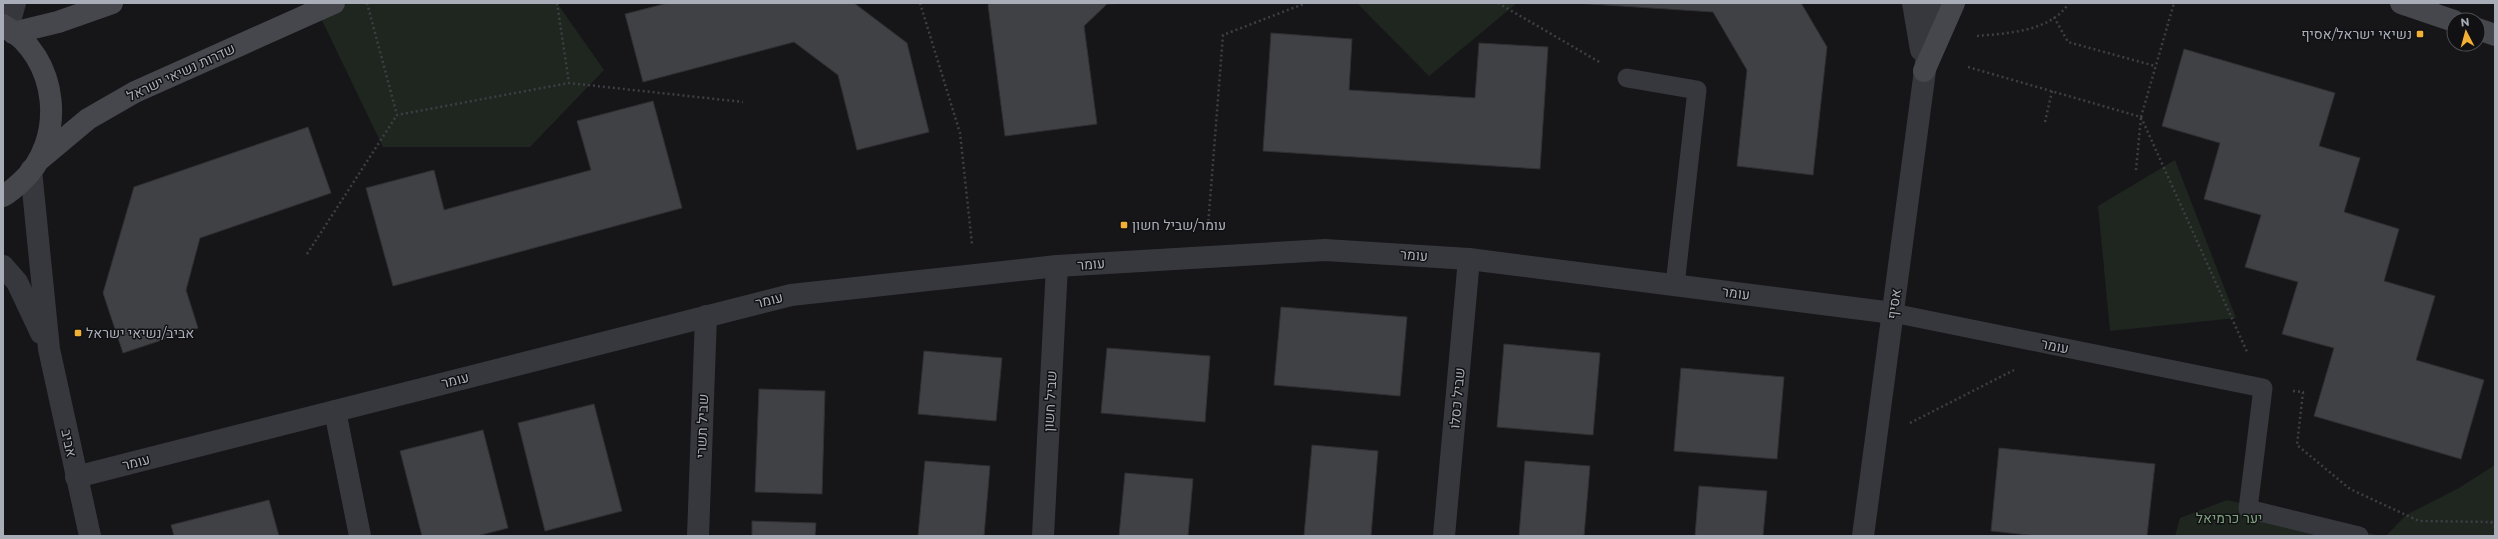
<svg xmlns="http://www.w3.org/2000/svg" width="2498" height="539" font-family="Montserrat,Heebo,sans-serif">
<rect width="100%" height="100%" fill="#161618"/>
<g fill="#1e261f">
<polygon points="351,3 557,3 604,70 530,147 383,147 318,12"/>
<polygon points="1357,3 1517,3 1429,76"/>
<polygon points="2175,160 2236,318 2110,331 2098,206"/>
<polygon points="2495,465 2495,536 2386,536 2406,515 2459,488"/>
<polygon points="2227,500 2381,536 2175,536 2180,518"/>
</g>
<g fill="#404145" stroke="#303034">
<polygon points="668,3 854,3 907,43 929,132 857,150 838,75 794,42 643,82 625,14"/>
<polygon points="990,3 1128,3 1107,4 1084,26 1097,124 1005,136 988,5"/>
<polygon points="1575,3 1801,3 1827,47 1813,175 1737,166 1747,70 1713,12"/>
<polygon points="1271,33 1352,39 1349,90 1475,98 1479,43 1548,47 1540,169 1263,151"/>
<polygon points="2184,49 2335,93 2319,146 2360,158 2344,212 2399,229 2384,281 2435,296 2416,360 2484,380 2461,459 2314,416 2334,348 2282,334 2298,282 2245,267 2261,215 2204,199 2220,143 2162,126"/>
<polygon points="653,101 682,208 393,286 366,188 434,170 444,210 591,170 577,121"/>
<polygon points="308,127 331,193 200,238 186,290 198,328 123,353 103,293 134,187"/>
<polygon points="1281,307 1407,317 1400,396 1274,385"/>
<polygon points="1504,344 1600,353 1593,435 1497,427"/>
<polygon points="1107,348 1210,356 1205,422 1101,413"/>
<polygon points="924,351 1002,358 996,421 918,414"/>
<polygon points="1681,368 1784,377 1777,459 1674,451"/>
<polygon points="759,389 825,391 822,494 755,492"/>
<polygon points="594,404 622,511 545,531 518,423"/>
<polygon points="483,430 508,528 477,536 422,536 400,451"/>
<polygon points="1312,445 1378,451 1371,536 1304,536"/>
<polygon points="1999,448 2155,464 2147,536 2037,536 1991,531"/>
<polygon points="925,461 990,466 984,536 918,536"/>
<polygon points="1525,461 1590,466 1584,536 1519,536"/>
<polygon points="1125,473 1193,479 1188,536 1119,536"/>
<polygon points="1699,486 1767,491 1763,536 1695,536"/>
<polygon points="269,500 279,536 174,536 171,525"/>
<polygon points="752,521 816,523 815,536 752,536"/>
</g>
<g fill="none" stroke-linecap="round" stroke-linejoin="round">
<g stroke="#3d3f44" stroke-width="2.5" stroke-dasharray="2 3" stroke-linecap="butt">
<polyline points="367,3 397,115 569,83 743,102"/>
<polyline points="557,3 569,83"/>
<polyline points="920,3 960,133 972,244"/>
<polyline points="1498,3 1601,63"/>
<polyline points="2054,17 2068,42 2155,66"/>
<path d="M1977,36C2008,33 2050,32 2069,3"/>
<polyline points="1968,67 2141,117 2174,3"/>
<polyline points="2141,117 2248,354"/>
<polyline points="2045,122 2052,91"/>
<polyline points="2136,170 2141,117"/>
<polyline points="1208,226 1223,35 1306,3"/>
<polyline points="307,254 397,115"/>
<polyline points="2293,391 2303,392 2297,445 2350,489 2419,521 2491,522 2495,520"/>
<polyline points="1910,423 2014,370"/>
<polyline points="2491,522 2495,527"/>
</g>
<g stroke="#37383d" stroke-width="19">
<polyline points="1627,78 1697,90 1675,285"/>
<polyline points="1893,313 2263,388 2248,509 2359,536"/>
</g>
<g stroke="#37383d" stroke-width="22">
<polyline points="1913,3 1921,50"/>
<polyline points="8,28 15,3"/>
<polyline points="31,170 49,349 90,536"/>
<polyline points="3,266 17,282 41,333"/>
<polyline points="335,411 360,536"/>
<polyline points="76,477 791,295 1057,266 1325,250 1469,259 1893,313"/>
<polyline points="698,536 706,316"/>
<polyline points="1043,536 1057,266"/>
<polyline points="1444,536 1469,259"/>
<polyline points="1863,536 1934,3"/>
</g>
<g stroke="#45474d" stroke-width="22">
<polyline points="2401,3 2454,21"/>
<path d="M3,25C59,56 68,141 20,183C14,188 9,193 3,196"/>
<polyline points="2478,29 2495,35"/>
<polyline points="13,33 58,22 112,3"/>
<polyline points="1924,71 1954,3"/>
<polyline points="39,160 88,119 135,92 334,3"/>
</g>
</g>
<g fill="#f2b134" stroke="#111113" stroke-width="1.5">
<rect x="2416" y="30" width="8" height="8" rx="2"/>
<rect x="1120" y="221" width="8" height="8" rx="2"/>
<rect x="74" y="329" width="8" height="8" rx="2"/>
</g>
<g text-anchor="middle" stroke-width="3" stroke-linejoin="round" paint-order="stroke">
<g font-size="14" fill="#a8adb8" stroke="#111113" text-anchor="start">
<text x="2412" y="39" text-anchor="end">נשיאי ישראל/אסיף</text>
<text x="1132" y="230">עומר/שביל חשון</text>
<text x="86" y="338">אביב/נשיאי ישראל</text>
</g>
<g font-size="14" fill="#a8adb8" stroke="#111113">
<text transform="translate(181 72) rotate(-25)" y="5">שדרות נשיאי ישראל</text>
<text transform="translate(1414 255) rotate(4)" y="5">עומר</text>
<text transform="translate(1091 264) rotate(-4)" y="5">עומר</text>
<text transform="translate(1736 293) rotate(7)" y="5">עומר</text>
<text transform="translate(769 300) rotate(-14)" y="5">עומר</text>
<text transform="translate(1894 304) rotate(-82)" y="5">אסיף</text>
<text transform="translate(2055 346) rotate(12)" y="5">עומר</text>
<text transform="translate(455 380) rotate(-14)" y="5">עומר</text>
<text transform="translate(1457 398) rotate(-85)" y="5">שביל כסלו</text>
<text transform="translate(1050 401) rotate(-87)" y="5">שביל חשון</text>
<text transform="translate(702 426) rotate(-88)" y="5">שביל תשרי</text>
<text transform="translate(69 443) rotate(78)" y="5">אביב</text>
<text transform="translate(136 462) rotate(-14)" y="5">עומר</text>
</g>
<g font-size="14" fill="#7fa381" stroke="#111113">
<text x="2229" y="523">יער כרמיאל</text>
</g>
</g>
<rect width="2498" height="539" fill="none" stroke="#a8adb8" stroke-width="8"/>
<g transform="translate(2466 32) rotate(354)"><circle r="19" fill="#111113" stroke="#4d4f55"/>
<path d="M0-3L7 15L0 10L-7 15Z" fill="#f2b134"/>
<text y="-6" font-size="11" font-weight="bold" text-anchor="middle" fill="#a8adb8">N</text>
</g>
</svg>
